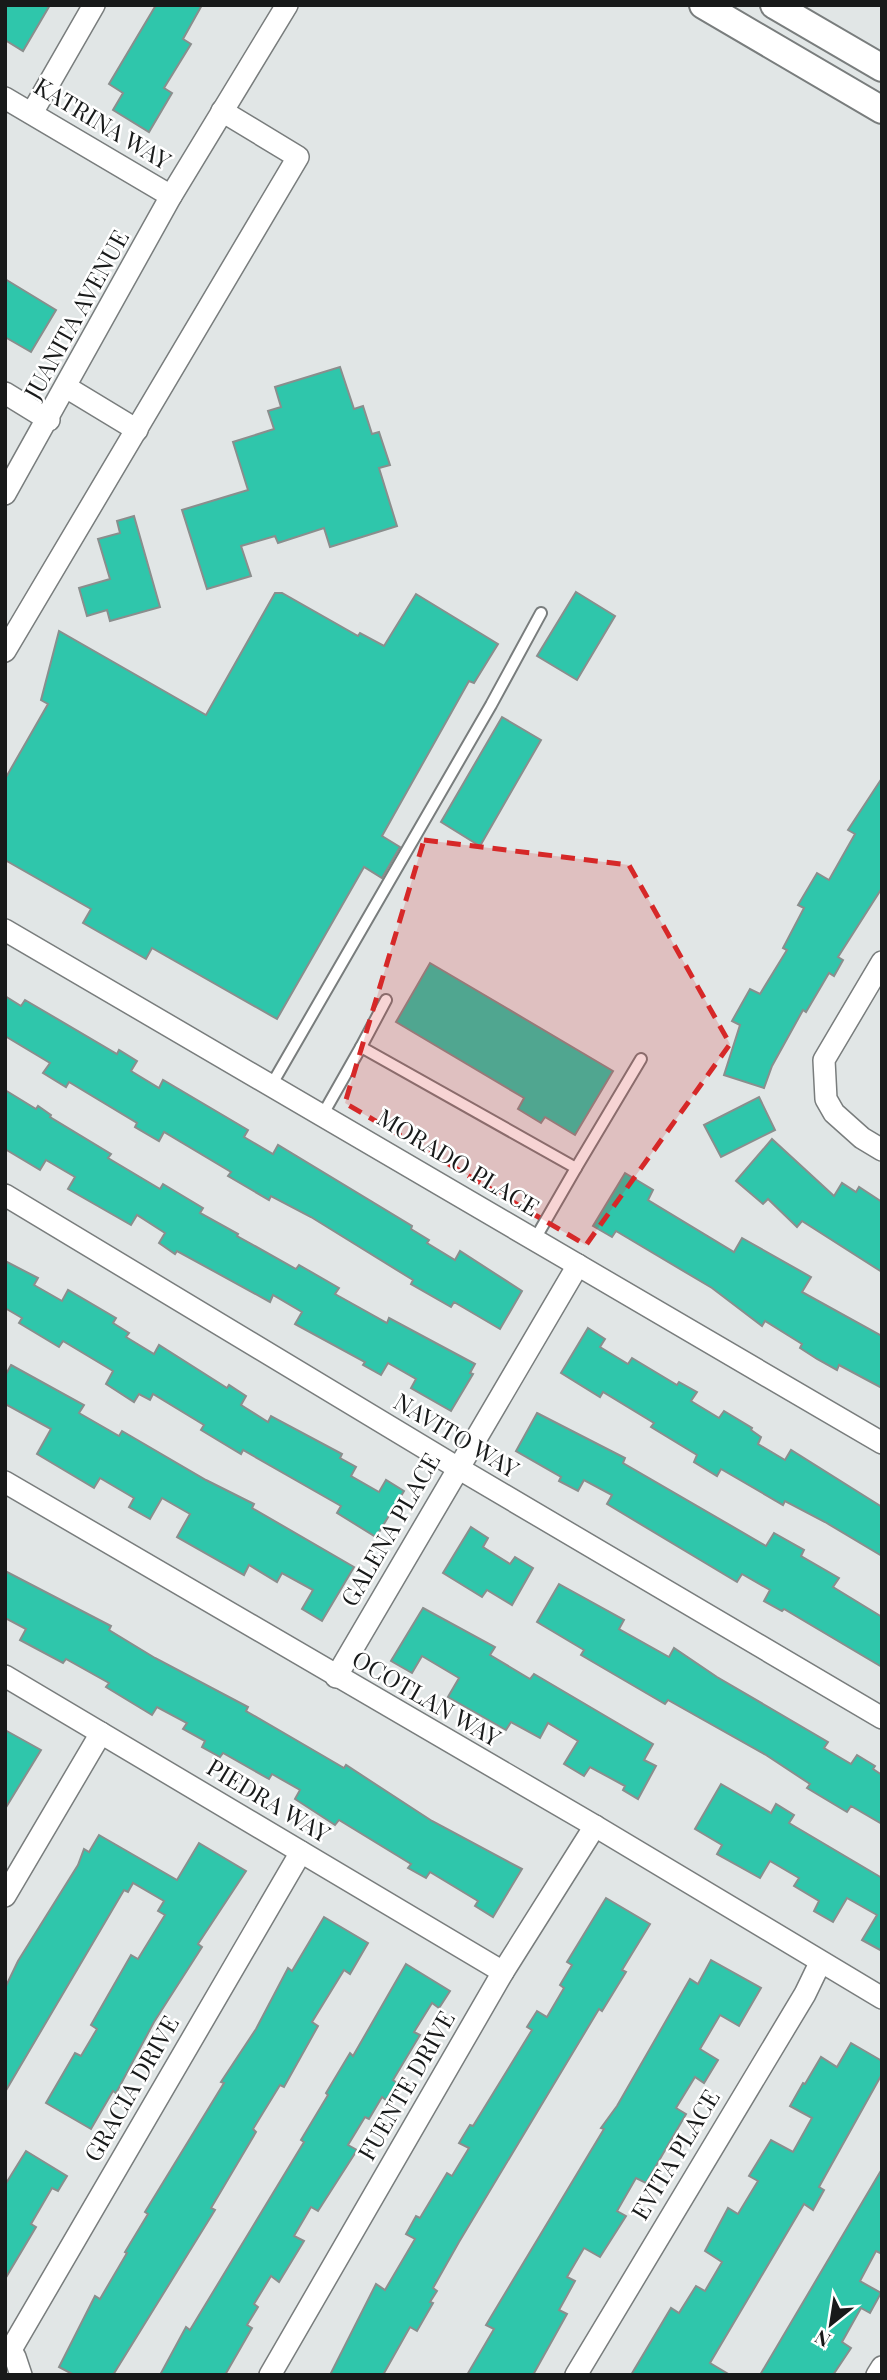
<svg xmlns="http://www.w3.org/2000/svg" width="887" height="2380" font-family="'Playfair Display',serif">
<rect width="100%" height="100%" fill="#e1e6e6"/>
<g fill="#2fc6ab" stroke="#8a8e8d" stroke-width="2">
<polygon points="5,5 50,5 23,51 5,40"/>
<polygon points="156,5 202,5 183,39 191,44 164,88 172,93 149,132 113,110 123,93 109,84"/>
<polygon points="5,279 56,310 31,352 5,337"/>
<polygon points="340,367 354,409 363,406 372,434 379,432 390,465 379,468 397,526 330,547 324,528 278,543 275,536 241,546 251,576 207,589 182,510 248,490 233,442 274,429 268,411 281,407 275,387"/>
<polygon points="134,516 160,607 110,621 107,610 87,616 79,588 110,579 98,539 120,533 117,521"/>
<polygon points="576,592 615,616 577,680 537,656"/>
<polygon points="275,593 282,593 358,636 360,633 384,646 416,594 498,644 474,683 469,681 382,836 400,847 382,878 364,867 277,1019 152,948 146,959 83,923 91,909 5,860 5,779 48,704 41,700 59,631 206,715"/>
<polygon points="502,717 541,740 480,846 441,822"/>
<polygon points="882,778 882,888 838,957 843,960 834,976 829,973 806,1012 803,1010 772,1066 764,1088 724,1075 740,1025 732,1021 750,989 760,994 787,950 783,948 804,908 798,905 817,873 829,880 855,834 848,830"/>
<polygon points="430,963 613,1071 575,1135 545,1117 541,1123 518,1109 524,1098 396,1022"/>
<polygon points="5,996 21,1006 25,1000 117,1054 119,1050 137,1061 131,1071 159,1088 163,1080 248,1130 244,1137 273,1154 278,1145 412,1226 411,1229 429,1240 427,1243 455,1260 460,1251 522,1291 500,1329 454,1302 451,1307 411,1284 413,1280 311,1217 271,1196 269,1200 228,1176 231,1172 164,1132 159,1141 135,1127 137,1123 69,1082 66,1087 43,1073 50,1063 5,1036"/>
<polygon points="5,1090 36,1109 38,1106 51,1115 50,1117 111,1154 108,1158 160,1189 163,1184 203,1208 200,1213 238,1234 237,1236 296,1269 299,1265 339,1288 335,1294 387,1323 389,1318 475,1364 470,1373 473,1374 451,1411 411,1388 416,1379 388,1363 381,1375 363,1365 365,1362 295,1324 302,1312 273,1295 270,1302 177,1251 175,1254 159,1243 165,1233 137,1215 131,1225 68,1189 75,1177 46,1160 40,1170 5,1149"/>
<polygon points="759,1097 775,1130 721,1157 704,1125"/>
<polygon points="772,1139 834,1196 842,1183 856,1192 859,1187 882,1202 882,1272 802,1221 797,1227 768,1199 763,1204 736,1181"/>
<polygon points="625,1173 653,1190 648,1200 734,1252 742,1238 811,1277 802,1292 882,1336 882,1388 839,1365 837,1370 817,1359 800,1348 802,1344 765,1321 762,1326 712,1288 616,1231 612,1237 593,1226"/>
<polygon points="5,1261 38,1278 34,1285 62,1301 68,1290 116,1318 113,1323 129,1333 126,1337 154,1354 159,1345 227,1388 229,1385 246,1396 241,1405 268,1422 271,1416 342,1454 340,1458 356,1467 351,1476 379,1492 386,1480 404,1491 376,1537 337,1513 341,1506 243,1450 241,1454 201,1430 204,1425 153,1394 150,1400 139,1394 134,1402 106,1384 113,1371 63,1341 59,1347 19,1323 22,1318 5,1308"/>
<polygon points="588,1328 605,1339 600,1347 628,1364 632,1358 677,1385 679,1382 697,1392 691,1401 719,1418 724,1411 752,1428 751,1430 761,1437 758,1444 785,1460 791,1450 882,1507 882,1556 825,1522 785,1501 783,1505 721,1469 717,1476 694,1462 697,1455 651,1427 654,1423 603,1392 600,1397 561,1373"/>
<polygon points="11,1365 84,1405 79,1413 119,1436 122,1431 206,1480 254,1504 252,1508 354,1567 322,1621 302,1609 313,1590 282,1573 277,1582 249,1565 244,1575 177,1537 190,1514 162,1498 150,1519 129,1507 134,1498 100,1478 94,1488 37,1454 51,1429 5,1404 5,1376"/>
<polygon points="537,1413 625,1458 623,1463 766,1546 774,1533 804,1550 801,1556 839,1578 833,1587 882,1617 882,1667 784,1609 782,1611 764,1601 770,1590 742,1574 737,1582 607,1504 612,1495 584,1480 578,1491 559,1481 561,1477 516,1451"/>
<polygon points="471,1527 488,1538 483,1547 510,1564 515,1557 533,1568 512,1605 487,1590 482,1597 443,1573"/>
<polygon points="5,1571 111,1626 109,1630 155,1658 248,1707 246,1711 344,1768 346,1765 432,1821 522,1869 493,1917 475,1906 478,1901 430,1872 426,1878 408,1868 411,1864 339,1820 335,1825 295,1799 300,1790 272,1774 269,1779 223,1753 220,1757 202,1747 205,1741 183,1729 187,1723 157,1707 152,1715 106,1687 109,1683 66,1659 63,1663 20,1640 26,1629 5,1618"/>
<polygon points="559,1584 624,1620 619,1629 669,1657 674,1648 717,1677 828,1742 824,1748 851,1764 857,1755 875,1766 873,1769 882,1775 882,1824 851,1806 847,1812 807,1788 810,1784 766,1755 668,1700 665,1704 581,1655 584,1650 537,1622"/>
<polygon points="423,1608 495,1647 490,1655 530,1679 534,1674 653,1744 644,1760 656,1766 638,1799 623,1790 625,1786 590,1767 584,1776 564,1764 578,1741 548,1723 540,1738 511,1722 506,1730 448,1697 459,1678 422,1656 412,1673 391,1661"/>
<polygon points="5,1730 41,1750 5,1809"/>
<polygon points="721,1784 771,1813 776,1804 794,1815 789,1823 882,1878 882,1951 862,1940 877,1915 847,1898 833,1922 814,1911 819,1901 794,1886 799,1878 770,1861 760,1878 717,1854 722,1845 695,1829"/>
<polygon points="99,1835 177,1880 199,1843 246,1871 198,1944 202,1947 154,2022 116,2093 113,2091 91,2129 46,2103 75,2053 81,2056 97,2029 91,2025 131,1955 138,1959 165,1915 158,1911 164,1901 133,1883 128,1892 124,1890 5,2092 5,1988 18,1961 78,1865 84,1849 89,1852"/>
<polygon points="606,1898 650,1924 622,1970 626,1972 602,2011 599,2009 459,2242 433,2288 437,2291 430,2302 433,2303 417,2331 410,2327 383,2375 330,2375 376,2284 385,2290 415,2239 406,2234 416,2216 420,2218 447,2173 452,2176 469,2148 459,2143 470,2125 473,2126 532,2030 527,2027 537,2011 547,2017 564,1988 560,1985 572,1965 567,1962"/>
<polygon points="324,1917 368,1943 350,1974 344,1970 312,2022 318,2026 284,2087 280,2085 253,2129 256,2132 211,2208 215,2210 113,2375 74,2375 59,2367 95,2296 100,2299 127,2253 125,2252 148,2214 145,2212 224,2083 221,2082 256,2029 288,1968 292,1971"/>
<polygon points="711,1960 761,1988 739,2026 720,2015 700,2049 718,2060 704,2083 695,2077 676,2108 686,2114 646,2183 636,2178 617,2211 626,2216 600,2257 584,2248 567,2277 575,2281 559,2310 567,2314 533,2375 467,2375 494,2329 486,2325 604,2129 601,2128 617,2106 690,1979 698,1984"/>
<polygon points="406,1964 450,1991 439,2008 432,2003 414,2032 420,2035 393,2080 397,2083 386,2100 382,2097 369,2119 365,2117 348,2145 357,2150 318,2211 311,2207 294,2236 304,2241 293,2259 279,2282 271,2276 254,2304 258,2307 247,2325 252,2328 225,2375 160,2375 186,2327 190,2330 304,2142 301,2140 328,2095 326,2093 350,2053 353,2056"/>
<polygon points="851,2043 882,2061 882,2074 819,2187 824,2190 813,2210 804,2204 710,2363 730,2375 631,2375 671,2308 679,2313 696,2286 705,2291 722,2262 705,2251 728,2208 738,2214 758,2181 749,2176 771,2140 793,2152 812,2118 790,2106 803,2083 805,2084 821,2057 837,2067"/>
<polygon points="26,2151 67,2176 58,2191 52,2188 31,2224 36,2227 5,2279 5,2185"/>
<polygon points="882,2169 882,2254 876,2251 860,2281 881,2293 870,2313 861,2308 842,2342 851,2348 833,2375 760,2375"/>
</g>
<g fill="none" stroke-linecap="round" stroke-linejoin="round">
<g stroke="#797d7d" stroke-width="14">
<g id="service">
<polyline points="361,1047 386,1000"/>
<polyline points="272,1084 491,705 541,613"/>
<polyline points="323,1114 361,1047 576,1168 535,1239"/>
<polyline points="576,1168 641,1059"/>
</g>
</g>
<g stroke="#797d7d" stroke-width="24">
<g id="minor">
<polyline points="5,98 171,196"/>
<polyline points="32,113 94,5"/>
<polyline points="66,387 137,430"/>
<polyline points="5,393 49,420"/>
<polyline points="5,494 171,196 287,5"/>
<polyline points="5,651 298,157 222,111"/>
<polyline points="5,930 882,1443"/>
<polyline points="882,962 824,1060 826,1099 834,1113 862,1138 882,1150"/>
<polyline points="5,1195 458,1468 882,1718"/>
<polyline points="5,1482 595,1826 882,1998"/>
<polyline points="5,1676 503,1972"/>
<polyline points="336,1677 578,1265"/>
<polyline points="5,1896 101,1733"/>
<polyline points="5,2352 15,2357 21,2375"/>
<polyline points="9,2353 301,1852"/>
<polyline points="270,2375 503,1972 595,1826"/>
<polyline points="576,2375 805,1994 820,1963"/>
<polyline points="877,2375 882,2367"/>
</g>
</g>
<g stroke="#797d7d" stroke-width="30">
<g id="tertiary">
<polyline points="703,5 882,110"/>
<polyline points="774,5 882,68"/>
</g>
</g>
<use href="#service" stroke="#fff" stroke-width="10"/>
<use href="#minor" stroke="#fff" stroke-width="21"/>
<use href="#tertiary" stroke="#fff" stroke-width="26"/>
</g>
<path fill="#d62828" fill-opacity="0.2" stroke="#d62828" stroke-width="5" stroke-dasharray="14 9" stroke-linejoin="round" d="M424,840L629,865L730,1044L586,1245L345,1103Z"/>
<g text-anchor="middle" stroke-width="5" stroke-linejoin="round" paint-order="stroke">
<g font-size="24" fill="#181a1a" stroke="#fff">
<text transform="translate(102 124) rotate(31)" y="8">KATRINA WAY</text>
<text transform="translate(77 315) rotate(-61)" y="8">JUANITA AVENUE</text>
<text transform="translate(458 1163) rotate(31)" y="8">MORADO PLACE</text>
<text transform="translate(456 1436) rotate(31)" y="8">NAVITO WAY</text>
<text transform="translate(391 1530) rotate(-60)" y="8">GALENA PLACE</text>
<text transform="translate(426 1699) rotate(30)" y="8">OCOTLAN WAY</text>
<text transform="translate(268 1801) rotate(31)" y="8">PIEDRA WAY</text>
<text transform="translate(407 2086) rotate(-60)" y="8">FUENTE DRIVE</text>
<text transform="translate(132 2089) rotate(-60)" y="8">GRACIA DRIVE</text>
<text transform="translate(676 2155) rotate(-59)" y="8">EVITA PLACE</text>
</g>
</g>
<rect width="887" height="2380" fill="none" stroke="#181a1a" stroke-width="14"/>
<g transform="translate(831 2324) rotate(210)" stroke="#ffffff" stroke-width="5" paint-order="stroke">
<path d="M0-5L12 26L0 18L-12 26Z" fill="#181a1a"/>
<text y="-10" font-size="19" font-weight="bold" text-anchor="middle" fill="#181a1a">N</text>
</g>
</svg>
